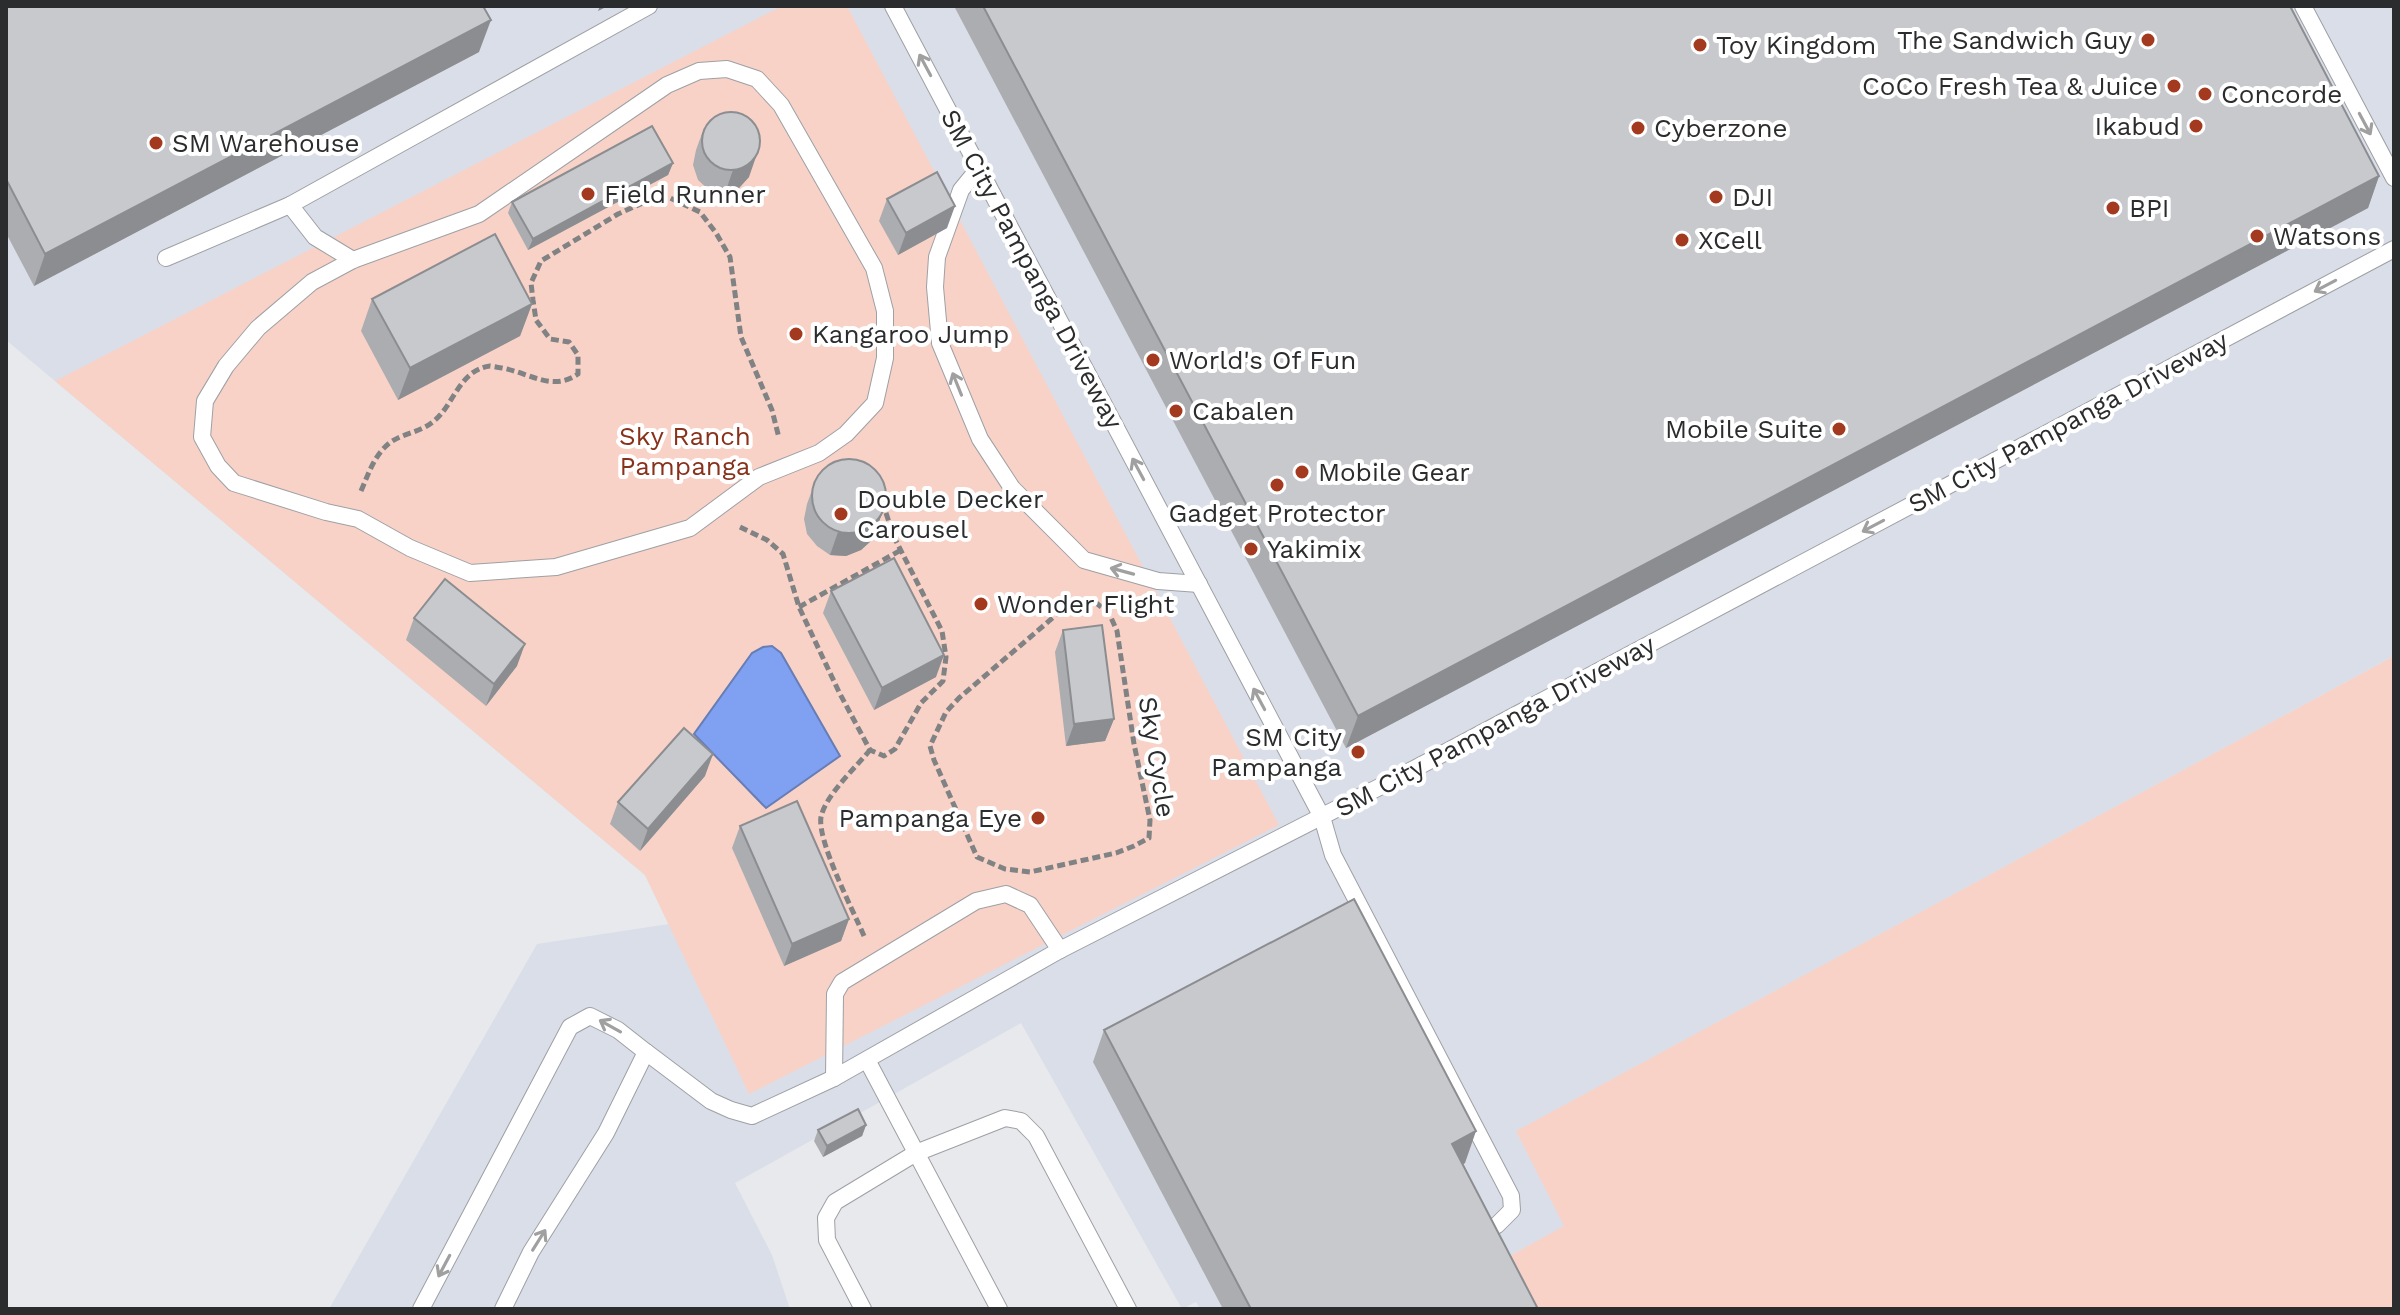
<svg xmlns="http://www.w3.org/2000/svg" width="2400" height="1315" font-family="'Work Sans',sans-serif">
<rect width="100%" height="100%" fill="#e7e9ed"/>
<polygon fill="#dadee9" points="6,6 2394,6 2394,656 1517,1131 1565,1226 1488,1268 1509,1309 1200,1309 1196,1302 1182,1309 1021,1023 735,1183 772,1255 790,1309 329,1309 537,944 669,924 645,875 6,340"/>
<g fill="#f8d2c7">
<polygon points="782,6 847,6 1279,825 749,1094 645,875 55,381"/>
<polygon points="2394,656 2394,1309 1509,1309 1488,1268 1564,1226 1516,1131"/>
</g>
<polygon fill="#80a0f1" stroke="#667db6" stroke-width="2" points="772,646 781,653 840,756 766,808 694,734 752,653 763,647"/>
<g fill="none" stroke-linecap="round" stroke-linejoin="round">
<g stroke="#9ea0a4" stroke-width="18">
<g id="service">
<polyline points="893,6 1322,817 1333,855 1511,1196 1512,1210 1497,1225 1477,1236"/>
<polyline points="2303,6 2394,178"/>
<polygon points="727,69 757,79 781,105 874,268 885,311 885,358 875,403 846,434 819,453 759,477 690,528 556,567 470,573 410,548 358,519 326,512 234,483 218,466 202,437 205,401 226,366 258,328 312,282 353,260 479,214 667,85 699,71"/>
<polyline points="979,168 961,190 937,257 935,287 940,343 980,439 1012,488 1084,560 1158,581 1199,584"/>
<polyline points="290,205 315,237 353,260"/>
<polyline points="166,258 290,205 649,6"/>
<polyline points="646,1052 711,1101 731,1110 752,1116 834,1078 1060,950 1397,778 2394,249"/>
<polyline points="867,1060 999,1309"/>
<polyline points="834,1078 835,994 842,982 976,901 1006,894 1030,905 1060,950"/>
<polyline points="421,1309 570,1027 590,1016 618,1030 646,1052 606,1133 531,1252 503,1309"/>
<polyline points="863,1309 827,1240 826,1218 835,1202 916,1153 1005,1118 1021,1121 1036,1136 1128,1309"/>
</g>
</g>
<g stroke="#808284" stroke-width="5" stroke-dasharray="8 4" stroke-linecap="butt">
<path d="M361,491C368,475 373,459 385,447C398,433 419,434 434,421C454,405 459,370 490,366C491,366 501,368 502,368C530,373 552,392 578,374V355L569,342L550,339L536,320L533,300L531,283L541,261L618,214L647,201L670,198L700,212L716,233L730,257L741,337L772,410L779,438"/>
<polyline points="740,527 767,540 783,554 799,607 839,692 870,750 884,756 895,749 921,703 943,681 946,657 942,631 894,537 882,501"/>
<polygon points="1095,602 1109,613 1117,631 1134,744 1150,820 1149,838 1134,846 1116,853 1030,872 1005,869 977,857 934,760 930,746 946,712 959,698 1063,609 1081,603"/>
<polyline points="799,607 901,550"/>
<path d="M864,936C853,910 817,841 821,817C825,796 856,767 870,750"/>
</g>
<use href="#service" stroke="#fff" stroke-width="16"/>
</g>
<g fill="#abadb0">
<polygon points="6,6 479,52 34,286 6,233"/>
<polygon points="954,6 2290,6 2379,176 2368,208 1346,748"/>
<polygon points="704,128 749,177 739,188 725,193 709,190 698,180 693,165 696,150"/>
<polygon points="673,163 668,175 528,250 508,213 512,202"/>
<polygon points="887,199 947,228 898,255 879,221"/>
<polygon points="372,299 532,304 520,336 398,400 361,331"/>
<polygon points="815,482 886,503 872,540 861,550 846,556 830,555 817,546 807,534 804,519 807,504"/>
<polygon points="831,591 936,677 874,710 823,613"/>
<polygon points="414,618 517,666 486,706 406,640"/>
<polygon points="1063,630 1114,719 1105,741 1066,746 1055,652"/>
<polygon points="705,776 640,851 610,824 618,802"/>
<polygon points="740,826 849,919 841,941 784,966 732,848"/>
<polygon points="1104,1030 1465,1163 1462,1165 1538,1309 1223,1309 1093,1062"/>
<polygon points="866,1125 862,1136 823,1157 814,1141 818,1130"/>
</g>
<g fill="#8b8d90">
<polygon points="600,6 608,6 598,11"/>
<polygon points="491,20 479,52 34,286 45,254"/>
<polygon points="757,154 749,177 739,188 725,193 733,170"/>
<polygon points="673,163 668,175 528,250 533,239"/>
<polygon points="2379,176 2368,208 1346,748 1358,716"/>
<polygon points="955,206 947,228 898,255 906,233"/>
<polygon points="532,304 520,336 398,400 410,368"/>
<polygon points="886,503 872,540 861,550 846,556 830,555 838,532"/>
<polygon points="525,644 517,666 486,706 494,684"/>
<polygon points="944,655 936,677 874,710 882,688"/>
<polygon points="1114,719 1105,741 1066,746 1074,724"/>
<polygon points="713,754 705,776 640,851 648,829"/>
<polygon points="849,919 841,941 784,966 792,944"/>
<polygon points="866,1125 862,1136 823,1157 827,1146"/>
<polygon points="1476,1131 1465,1163 1440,1176 1452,1144"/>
</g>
<g fill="#c7c9cd" stroke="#8b8d90" stroke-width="2">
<polygon points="6,6 483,6 491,20 45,254 6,179"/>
<polygon points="983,6 2290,6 2379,176 1358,716"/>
<circle cx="731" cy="141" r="29"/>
<polygon points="652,126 673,163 533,239 512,202"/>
<polygon points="937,172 955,206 906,233 887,199"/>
<polygon points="495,234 532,304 410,368 372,299"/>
<circle cx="849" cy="496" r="37"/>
<polygon points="894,558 944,655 882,688 831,591"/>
<polygon points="445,579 525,644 494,684 414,618"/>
<polygon points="1102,625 1114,719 1074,724 1063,630"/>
<polygon points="684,728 713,754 648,829 618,802"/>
<polygon points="797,801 849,919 792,944 740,826"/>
<polygon points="1354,899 1476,1131 1452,1144 1538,1309 1251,1309 1104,1030"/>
<polygon points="858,1109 866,1125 827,1146 818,1130"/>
</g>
<defs><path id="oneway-shaft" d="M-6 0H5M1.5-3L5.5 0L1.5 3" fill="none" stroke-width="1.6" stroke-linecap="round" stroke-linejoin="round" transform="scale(2)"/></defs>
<g stroke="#a0a0a0">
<use href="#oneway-shaft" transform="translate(925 65) rotate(-118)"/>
<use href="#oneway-shaft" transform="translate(2365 124) rotate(62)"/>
<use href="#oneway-shaft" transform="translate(2325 286) rotate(152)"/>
<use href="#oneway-shaft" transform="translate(957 384) rotate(-112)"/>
<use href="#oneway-shaft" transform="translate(1138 469) rotate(-118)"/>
<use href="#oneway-shaft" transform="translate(1873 526) rotate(152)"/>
<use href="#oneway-shaft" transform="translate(1122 571) rotate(-165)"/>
<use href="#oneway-shaft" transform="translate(1259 699) rotate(-118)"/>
<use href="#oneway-shaft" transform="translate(610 1026) rotate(-151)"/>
<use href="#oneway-shaft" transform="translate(539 1240) rotate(-58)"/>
<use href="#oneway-shaft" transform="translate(444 1266) rotate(118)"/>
</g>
<g fill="#a33a1f" stroke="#fff" stroke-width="3">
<circle cx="2148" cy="40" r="8"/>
<circle cx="1700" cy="45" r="8"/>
<circle cx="2174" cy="86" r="8"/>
<circle cx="2205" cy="94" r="8"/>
<circle cx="2196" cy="126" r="8"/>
<circle cx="1638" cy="128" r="8"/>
<circle cx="156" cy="143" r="8"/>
<circle cx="588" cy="194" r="8"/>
<circle cx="1716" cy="197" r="8"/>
<circle cx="2113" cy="208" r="8"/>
<circle cx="2257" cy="236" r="8"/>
<circle cx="1682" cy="240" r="8"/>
<circle cx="796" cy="334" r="8"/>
<circle cx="1153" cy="360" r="8"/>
<circle cx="1176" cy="411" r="8"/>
<circle cx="1839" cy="429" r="8"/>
<circle cx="1302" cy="472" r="8"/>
<circle cx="1277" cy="485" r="8"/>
<circle cx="841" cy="514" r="8"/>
<circle cx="1251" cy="549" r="8"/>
<circle cx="981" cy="604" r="8"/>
<circle cx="1358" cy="752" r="8"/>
<circle cx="1038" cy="818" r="8"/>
</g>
<g text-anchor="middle" stroke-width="8" stroke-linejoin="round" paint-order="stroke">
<g font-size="26" fill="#2b2c2d" stroke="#fff" text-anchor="start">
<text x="2132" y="49" text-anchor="end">The Sandwich Guy</text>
<text x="1716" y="54">Toy Kingdom</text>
<text x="2158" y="95" text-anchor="end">CoCo Fresh Tea &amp; Juice</text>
<text x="2221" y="103">Concorde</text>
<text x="2180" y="135" text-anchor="end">Ikabud</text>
<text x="1654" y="137">Cyberzone</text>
<text x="172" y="152">SM Warehouse</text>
<text x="604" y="203">Field Runner</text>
<text x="1732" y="206">DJI</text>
<text x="2129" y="217">BPI</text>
<text x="2273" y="245">Watsons</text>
<text x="1698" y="249">XCell</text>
<text x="812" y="343">Kangaroo Jump</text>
<text x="1169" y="369">World's Of Fun</text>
<text x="1192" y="420">Cabalen</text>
<text x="1823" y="438" text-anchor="end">Mobile Suite</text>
<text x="1318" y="481">Mobile Gear</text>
<text x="857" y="508">Double Decker<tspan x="857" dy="30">Carousel</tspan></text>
<text x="1277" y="522" text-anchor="middle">Gadget Protector</text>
<text x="1267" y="558">Yakimix</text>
<text x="997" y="613">Wonder Flight</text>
<text x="1342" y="746" text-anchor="end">SM City<tspan x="1342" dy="30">Pampanga</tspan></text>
<text x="1022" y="827" text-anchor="end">Pampanga Eye</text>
</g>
<g font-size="26" fill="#2b2c2d" stroke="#fff">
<text transform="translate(1032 269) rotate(62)" y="9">SM City Pampanga Driveway</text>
<text transform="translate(2068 422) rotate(-28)" y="9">SM City Pampanga Driveway</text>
<text transform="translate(1495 726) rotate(-28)" y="9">SM City Pampanga Driveway</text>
<text transform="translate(1157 757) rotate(81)" y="9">Sky Cycle</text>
</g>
<g font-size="26" fill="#88311b" stroke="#fff">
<text x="685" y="445">Sky Ranch<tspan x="685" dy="30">Pampanga</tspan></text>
</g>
</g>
<rect width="2400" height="1315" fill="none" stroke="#2b2c2d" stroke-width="16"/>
</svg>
